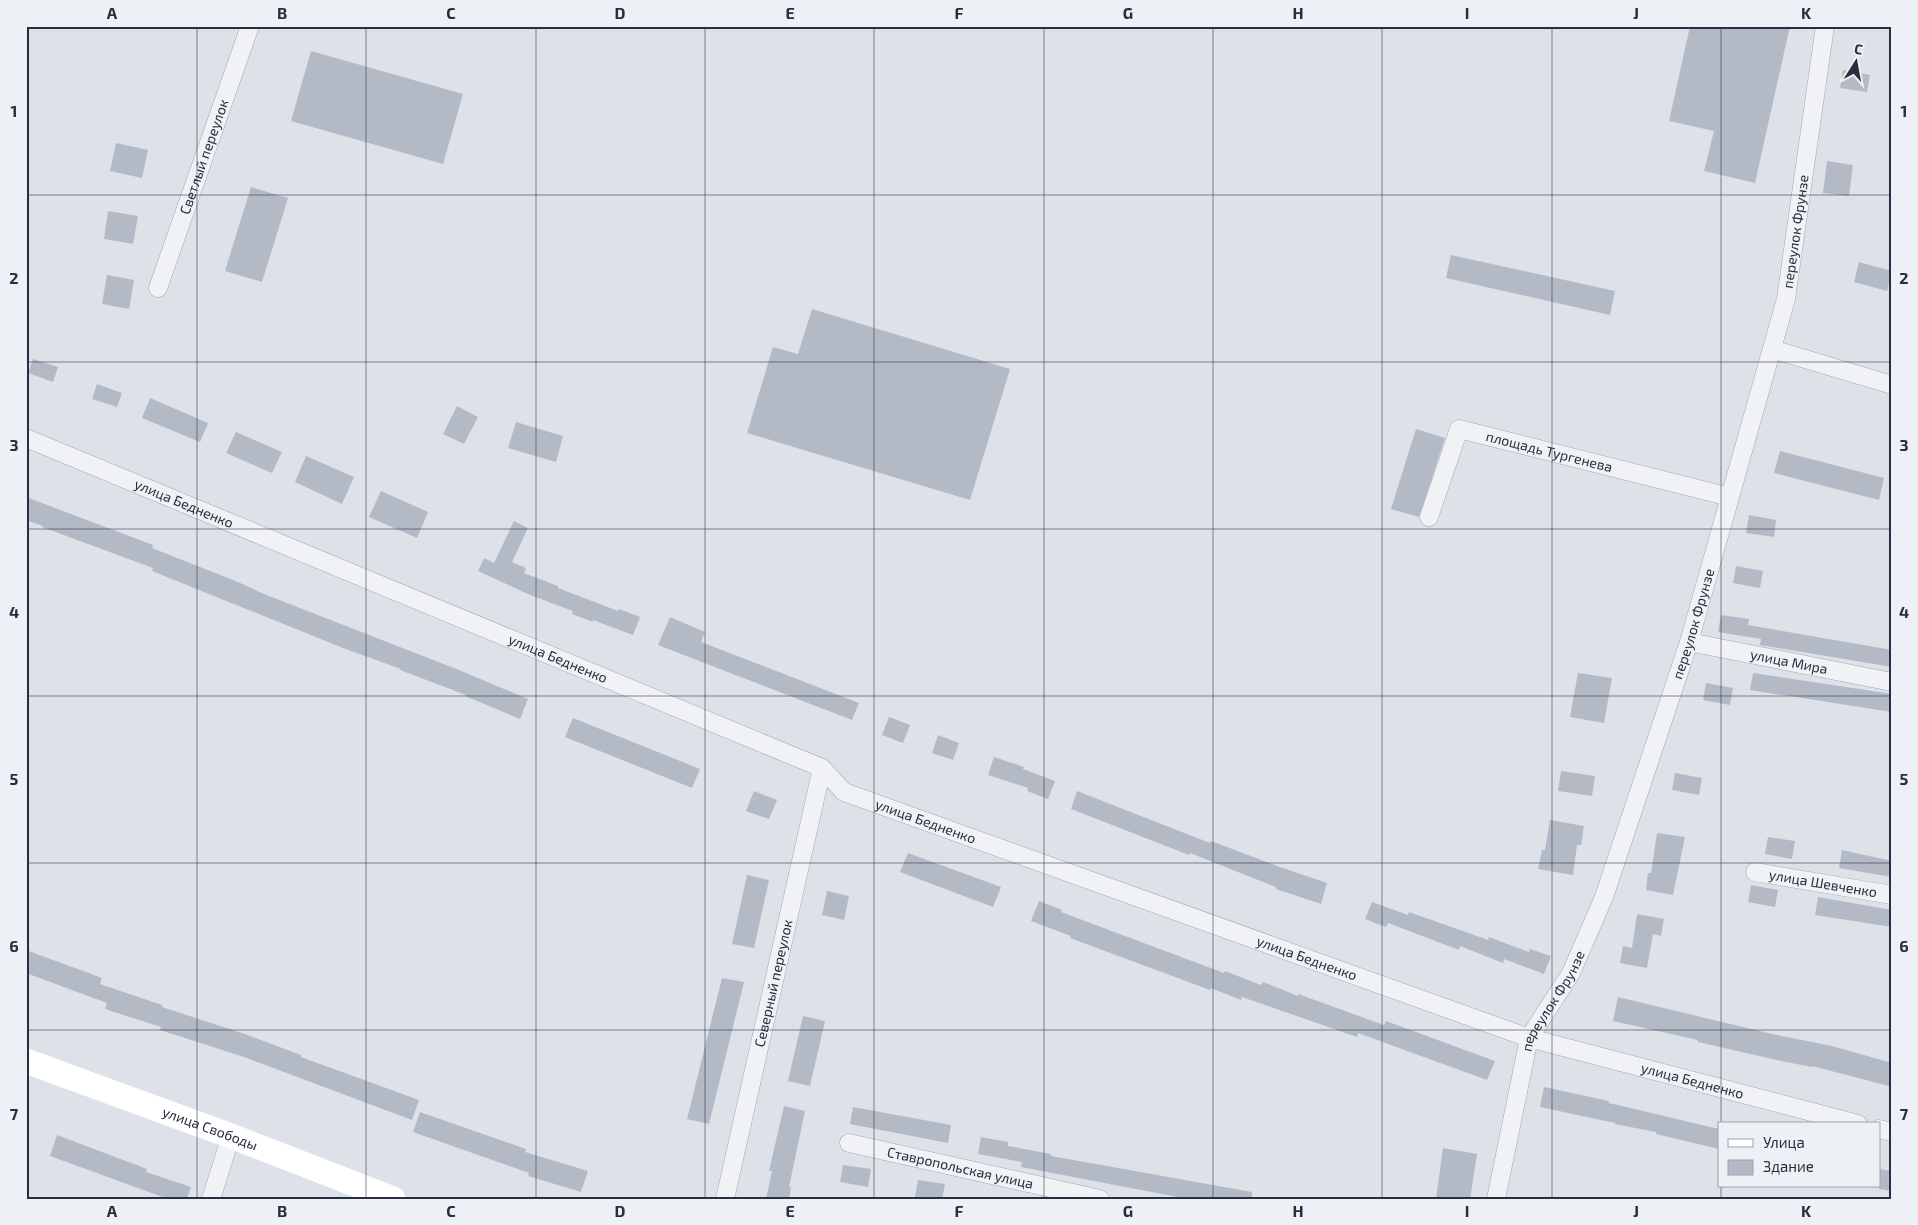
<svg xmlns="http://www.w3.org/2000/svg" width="1918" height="1225" font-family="'Exo 2',sans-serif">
<rect width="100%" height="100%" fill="#dde1e8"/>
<g fill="#b4bac5">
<polygon points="1690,26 1790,26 1755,183 1704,171 1714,131 1669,121"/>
<polygon points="311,51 463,94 443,164 291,121"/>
<polygon points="1843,70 1870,75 1867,92 1840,88"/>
<polygon points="116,143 148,150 142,178 110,171"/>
<polygon points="1827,161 1853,165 1849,196 1823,193"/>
<polygon points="251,187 288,198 262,282 225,271"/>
<polygon points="108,211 138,216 133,244 104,239"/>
<polygon points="1451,255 1615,291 1610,315 1446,278"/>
<polygon points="1859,262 1892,271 1887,291 1854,282"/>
<polygon points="107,275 134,280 129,309 102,304"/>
<polygon points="812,309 1010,369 970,500 747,433 773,347 798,354"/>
<polygon points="33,359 58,367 53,382 28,373"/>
<polygon points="97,384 122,393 117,407 92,399"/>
<polygon points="150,398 208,423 200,442 142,418"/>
<polygon points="457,406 478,417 464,444 443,434"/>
<polygon points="516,422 563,436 556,462 508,448"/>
<polygon points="1416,429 1445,438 1419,517 1391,509"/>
<polygon points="236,432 282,452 272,473 226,453"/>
<polygon points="1780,451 1884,478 1879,500 1774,473"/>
<polygon points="306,456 354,477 342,504 295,482"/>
<polygon points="381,491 428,512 417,538 369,517"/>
<polygon points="26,497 153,545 152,548 238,582 264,594 459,670 528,699 520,719 465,696 466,695 400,670 401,669 343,648 152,571 153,568 42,527 43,526 26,520"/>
<polygon points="1749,515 1776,520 1774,537 1746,533"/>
<polygon points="514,521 528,528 512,562 526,568 524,573 558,586 558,588 618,611 619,609 640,617 633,635 593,620 593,622 572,614 573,611 530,595 478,571 484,558 494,563"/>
<polygon points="1736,566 1763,571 1760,588 1733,583"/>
<polygon points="1721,615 1749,619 1748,625 1892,650 1892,667 1760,645 1761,639 1718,632"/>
<polygon points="670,617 705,632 701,642 859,703 852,720 658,645"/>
<polygon points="1578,673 1612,678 1604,723 1570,717"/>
<polygon points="1753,673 1892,694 1892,712 1750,690"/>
<polygon points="1706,683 1733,688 1730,705 1703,700"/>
<polygon points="889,717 910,725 903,743 882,735"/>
<polygon points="573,718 700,769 692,788 565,737"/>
<polygon points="938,735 959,743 953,760 932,753"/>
<polygon points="994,757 1024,767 1023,769 1055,781 1048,799 1027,791 1028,788 988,775"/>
<polygon points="1561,771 1595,776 1592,796 1558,791"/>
<polygon points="1675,773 1702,778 1699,795 1672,790"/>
<polygon points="754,791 777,800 769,819 746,811"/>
<polygon points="1077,791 1210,843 1211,841 1277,866 1327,883 1321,904 1276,889 1276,887 1190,853 1189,855 1071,809"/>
<polygon points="1550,820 1584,826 1581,845 1577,845 1573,875 1538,869 1542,850 1545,850"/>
<polygon points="1657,833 1685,837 1673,895 1646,890 1648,873 1651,873"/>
<polygon points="1768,837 1795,841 1792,859 1765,854"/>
<polygon points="1842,850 1892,861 1892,877 1839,868"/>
<polygon points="908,853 1001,887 993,907 900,872"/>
<polygon points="747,875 769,880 754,948 732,944"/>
<polygon points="1751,885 1778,890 1775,907 1748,902"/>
<polygon points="827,891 849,896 844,920 822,915"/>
<polygon points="1818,897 1892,910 1892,927 1815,915"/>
<polygon points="1039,901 1062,910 1061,912 1224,973 1225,971 1261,985 1263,982 1298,996 1298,994 1384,1025 1386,1021 1495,1061 1487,1080 1358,1033 1357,1037 1242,997 1241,1000 1211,988 1210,990 1070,938 1071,936 1031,921"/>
<polygon points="1372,902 1408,915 1409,912 1488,940 1489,937 1529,952 1530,949 1551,956 1544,974 1504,959 1503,963 1460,946 1459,950 1388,923 1386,927 1365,919"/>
<polygon points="1637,914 1664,919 1661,936 1653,934 1647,968 1620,963 1623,946 1632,948"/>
<polygon points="26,950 102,978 100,984 162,1005 162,1007 245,1034 301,1055 301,1057 419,1100 412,1120 244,1057 160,1030 161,1027 105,1009 107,1003 26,973"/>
<polygon points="722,978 744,982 709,1124 687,1119"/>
<polygon points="1618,997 1772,1034 1832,1046 1892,1063 1892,1076 1889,1086 1812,1066 1812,1067 1781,1061 1698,1042 1698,1040 1613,1021"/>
<polygon points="803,1016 825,1021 810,1086 788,1081"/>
<polygon points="1544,1087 1609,1101 1609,1103 1719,1129 1719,1149 1656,1134 1656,1132 1615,1124 1615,1123 1540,1107"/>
<polygon points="784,1106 805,1111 789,1187 791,1187 789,1199 766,1199 772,1171 769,1171"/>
<polygon points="853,1107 951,1125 948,1143 850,1124"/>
<polygon points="420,1112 526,1149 525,1152 588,1171 581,1192 528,1176 529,1173 413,1132"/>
<polygon points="57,1135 147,1169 146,1172 191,1187 187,1199 168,1199 50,1156"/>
<polygon points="981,1137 1008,1142 1008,1146 1051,1154 1051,1156 1252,1192 1252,1199 1188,1199 1021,1167 1022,1162 978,1154"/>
<polygon points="1443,1148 1477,1154 1470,1199 1436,1199"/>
<polygon points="843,1165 871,1169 868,1187 840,1182"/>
<polygon points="1879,1169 1892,1171 1892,1191 1879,1189"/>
<polygon points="918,1180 945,1184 942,1199 915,1197"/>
</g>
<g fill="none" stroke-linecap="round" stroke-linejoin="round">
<g stroke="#a2a8b2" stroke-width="19">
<g id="street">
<path id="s1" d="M158,288L250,26"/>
<polyline points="1772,349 1892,385"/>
<path id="s2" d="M26,438L822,768L844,792L1529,1038L1858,1124"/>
<path id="s3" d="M1429,517L1459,429L1730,497"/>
<path id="s4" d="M1689,642L1892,682"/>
<path id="s5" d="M1755,872L1892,895"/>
<polyline points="1879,1129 1892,1132"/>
<path id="s6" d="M849,1143L1100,1199"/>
<polyline points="211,1199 231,1136"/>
<path id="s7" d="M725,1199L822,768"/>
<path id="s8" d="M1496,1199L1529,1038L1571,973L1604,897L1689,642L1786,299L1825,26"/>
</g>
</g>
<use href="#street" stroke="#f0f2f6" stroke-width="18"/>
<path stroke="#fff" stroke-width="25" id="s9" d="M26,1061L231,1136L393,1199"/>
</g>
<path fill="none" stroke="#262e3f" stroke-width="1" stroke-opacity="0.55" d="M197,26V1199M366,26V1199M536,26V1199M705,26V1199M874,26V1199M1044,26V1199M1213,26V1199M1382,26V1199M1552,26V1199M1721,26V1124M26,195H1892M26,362H1892M26,529H1892M26,696H1892M26,863H1892M26,1030H1892M1721,1186V1199"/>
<g text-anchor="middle" stroke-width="4.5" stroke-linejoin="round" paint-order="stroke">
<g font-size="14" fill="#262e3f" stroke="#edf0f5">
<text dy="5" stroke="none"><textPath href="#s1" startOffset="139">Светлый переулок</textPath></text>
<text dy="5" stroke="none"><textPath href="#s8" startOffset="1018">переулок Фрунзе</textPath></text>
<text dy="5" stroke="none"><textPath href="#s3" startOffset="186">площадь Тургенева</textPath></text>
<text dy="5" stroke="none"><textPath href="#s2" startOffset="171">улица Бедненко</textPath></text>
<text dy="5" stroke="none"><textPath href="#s8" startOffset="612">переулок Фрунзе</textPath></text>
<text dy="5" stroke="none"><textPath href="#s2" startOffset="576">улица Бедненко</textPath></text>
<text dy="5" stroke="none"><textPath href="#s4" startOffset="102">улица Мира</textPath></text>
<text dy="5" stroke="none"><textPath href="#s2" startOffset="981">улица Бедненко</textPath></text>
<text dy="5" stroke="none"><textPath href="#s5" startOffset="69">улица Шевченко</textPath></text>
<text dy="5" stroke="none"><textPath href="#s2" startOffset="1386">улица Бедненко</textPath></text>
<text dy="5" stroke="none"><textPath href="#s7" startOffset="221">Северный переулок</textPath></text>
<text dy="5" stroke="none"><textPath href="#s8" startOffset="208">переулок Фрунзе</textPath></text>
<text dy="5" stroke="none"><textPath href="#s2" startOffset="1791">улица Бедненко</textPath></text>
<text dy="5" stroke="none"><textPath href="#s9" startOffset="196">улица Свободы</textPath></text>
<text dy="5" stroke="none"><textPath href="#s6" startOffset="114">Ставропольская улица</textPath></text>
</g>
</g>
<rect width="1918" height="1225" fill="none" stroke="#edf0f5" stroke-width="55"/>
<rect x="1718" y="1122" width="162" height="65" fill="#edf0f5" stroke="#9da2ac"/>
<rect x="1728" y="1139" width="25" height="8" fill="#ffffff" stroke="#9da2ac"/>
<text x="1763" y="1148" font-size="15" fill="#262e3f">Улица</text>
<rect x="1728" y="1160" width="25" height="15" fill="#b4bac5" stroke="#9da2ac"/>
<text x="1763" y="1172" font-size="15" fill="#262e3f">Здание</text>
<g transform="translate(1856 62) rotate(11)" stroke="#edf0f5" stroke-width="4" paint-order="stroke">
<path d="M0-4L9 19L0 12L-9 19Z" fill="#262e3f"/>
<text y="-8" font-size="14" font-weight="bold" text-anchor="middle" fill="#262e3f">С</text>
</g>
<rect x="28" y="28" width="1862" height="1170" fill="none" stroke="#262e3f" stroke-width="2"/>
<g font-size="16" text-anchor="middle" font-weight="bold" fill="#262e3f">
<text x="112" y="19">A</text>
<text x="282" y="19">B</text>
<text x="451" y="19">C</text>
<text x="620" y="19">D</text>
<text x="790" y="19">E</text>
<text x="959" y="19">F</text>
<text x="1128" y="19">G</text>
<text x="1298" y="19">H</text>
<text x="1467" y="19">I</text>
<text x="1636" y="19">J</text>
<text x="1806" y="19">K</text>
<text x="14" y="117">1</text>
<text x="1904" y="117">1</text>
<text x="14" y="284">2</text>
<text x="1904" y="284">2</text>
<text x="14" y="451">3</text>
<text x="1904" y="451">3</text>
<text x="14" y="618">4</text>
<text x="1904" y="618">4</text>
<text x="14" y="785">5</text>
<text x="1904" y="785">5</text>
<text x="14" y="952">6</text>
<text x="1904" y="952">6</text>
<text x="14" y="1120">7</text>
<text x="1904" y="1120">7</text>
<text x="112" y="1217">A</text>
<text x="282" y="1217">B</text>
<text x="451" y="1217">C</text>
<text x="620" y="1217">D</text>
<text x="790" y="1217">E</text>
<text x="959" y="1217">F</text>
<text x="1128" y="1217">G</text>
<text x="1298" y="1217">H</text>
<text x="1467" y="1217">I</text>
<text x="1636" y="1217">J</text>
<text x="1806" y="1217">K</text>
</g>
</svg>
